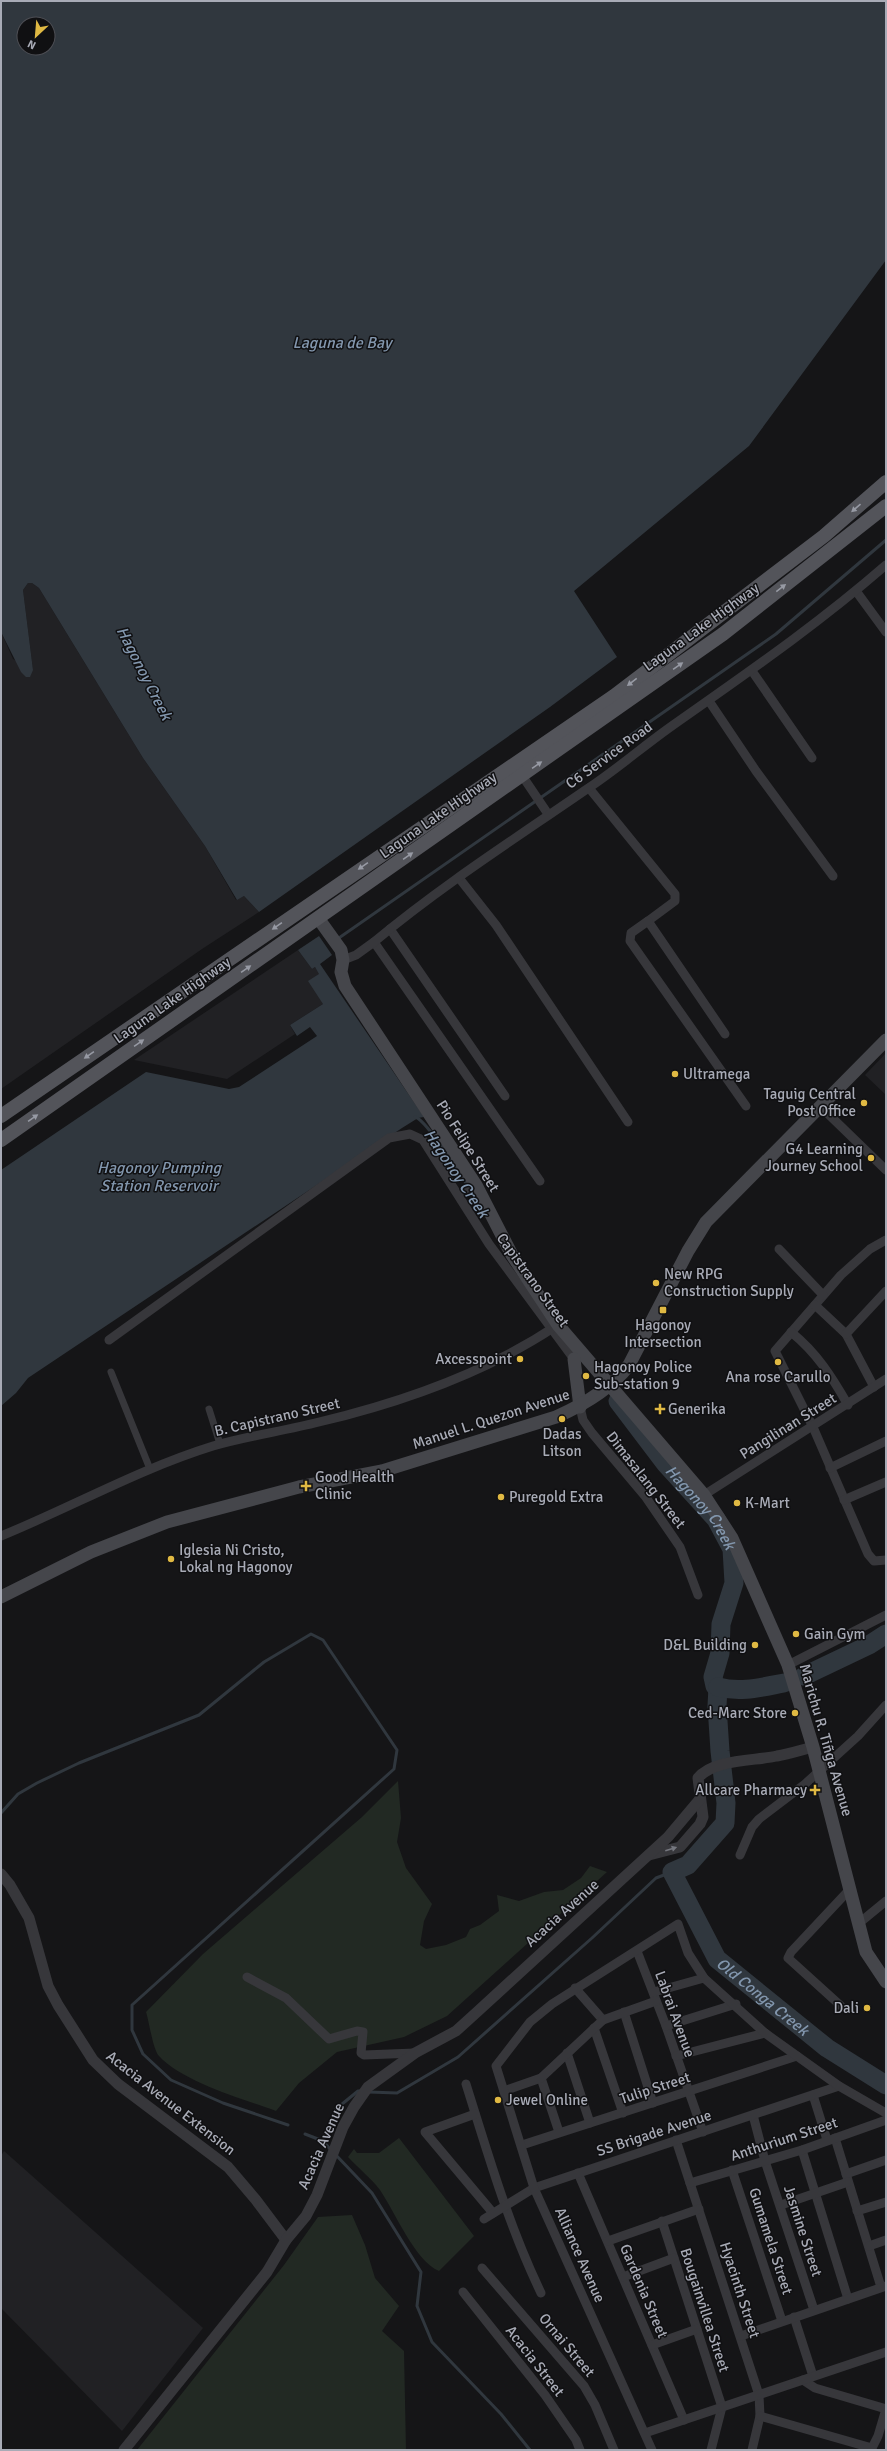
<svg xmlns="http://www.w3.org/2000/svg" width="887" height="2451" font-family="Signika,sans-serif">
<rect width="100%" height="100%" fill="#151517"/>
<g fill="#212124">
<polygon points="28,583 32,583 39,588 143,758 205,846 236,900 244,896 259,912 202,949 1,1089 1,632 13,659 33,670 23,590"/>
<polygon points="298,950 312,969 315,967 320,974 323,1004 290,1025 295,1034 227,1079 134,1060"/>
<polygon points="886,1053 886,1095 865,1075"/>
<polygon points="4,2151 203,2328 122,2431 1,2308 1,2156"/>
</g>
<g fill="#222923">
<path d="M398,1781L401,1818L397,1842L406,1868L432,1904L424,1921L420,1945L426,1949L446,1945L466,1937L470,1929L480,1925L499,1911L497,1895L519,1901L544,1892L563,1890L581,1878L590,1866L607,1872L447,2016L404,2037L337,2052L299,2083L276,2111C243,2099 183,2082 159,2056C153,2050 149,2021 146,2012L203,1954L362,1817Z"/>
<path d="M399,2138L474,2236L439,2271C415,2261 395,2212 380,2190C371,2178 358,2168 348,2157L354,2149L357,2153H379Z"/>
<polygon points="352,2215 365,2245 375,2278 399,2306 382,2331 404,2351 406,2450 137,2450 284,2265 318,2217"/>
</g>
<g fill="#30373e" fill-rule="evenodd">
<path d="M1,1H886V260L749,446L574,591L617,657L550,707L259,912L244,896L237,900L205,846L143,758L39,588L32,583H28L23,590L33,670L30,677H26L21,672L1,632ZM24,24H48V48H24Z"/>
<polygon points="319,936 332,955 320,964 424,1117 418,1118 402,1128 28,1378 16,1393 1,1406 1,1170 146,1072 229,1089 239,1087 317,1036 310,1027 297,1036 290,1025 323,1004 308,981 319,974 315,967 312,969 298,950"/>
</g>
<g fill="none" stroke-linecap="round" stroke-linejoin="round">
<g stroke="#30373e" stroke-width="3">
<polyline points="336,940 776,634 886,540"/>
<path d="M415,1117C427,1119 468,1187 477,1200"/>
<polyline points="1,1813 18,1794 37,1783 79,1763 199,1715 264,1662 311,1634 323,1640 397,1750 394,1769 132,2005 132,2030 143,2054 171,2080 223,2103 288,2125"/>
<polyline points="369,2092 397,2093 458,2057 592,1938 656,1878 672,1872"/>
<polyline points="305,2134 323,2141"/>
<polyline points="331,2150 323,2141 336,2109 358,2091 361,2091"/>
<polyline points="335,2154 372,2193 421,2272 417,2306 432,2342 501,2414 530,2450"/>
</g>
<g stroke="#30373e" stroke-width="19">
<path id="s1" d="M618,1401L665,1463L716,1519L732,1549L734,1583L721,1624L720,1653L713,1677L715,1686L718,1687"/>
<polyline points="804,1676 869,1645 886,1634"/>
<path id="s2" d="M718,1687L717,1706L720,1751L726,1803L725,1823L688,1865L672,1872L717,1959L827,2048L886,2085"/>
<path d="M718,1687C741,1693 762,1687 784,1683"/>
</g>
<g stroke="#37373b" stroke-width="7">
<polyline points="111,1372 150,1469"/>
<polyline points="209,1409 220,1444"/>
</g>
<g stroke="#37373b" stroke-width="9">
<polyline points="856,591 886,632"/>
<polyline points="752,671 812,758"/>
<polyline points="709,701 756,771 833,876"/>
<polyline points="519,771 548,814"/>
<polyline points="589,788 675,894 675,901 648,921 725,1034"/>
<polyline points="459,878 496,925 628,1122"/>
<polyline points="648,921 631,933 630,941 746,1106"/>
<polyline points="390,929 505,1096"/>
<polyline points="374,942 540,1181"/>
<path d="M343,960L356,955L374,942C441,886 516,838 587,789C616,770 641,748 669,728C744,675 816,626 886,565"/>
<polyline points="821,1107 886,1170"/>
<polyline points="460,1196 476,1185"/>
<polyline points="886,1240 870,1249 841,1275 775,1351 813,1427 868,1554 874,1561 886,1560"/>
<polyline points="779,1249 823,1295"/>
<polyline points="815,1305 846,1334 874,1387"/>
<path d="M791,1332C817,1353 832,1377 848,1405"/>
<polyline points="846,1334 886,1291"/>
<polyline points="109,1340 389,1138 410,1134 423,1140 489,1244 574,1359"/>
<polyline points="580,1407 583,1420 592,1433 645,1496 680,1547 698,1595"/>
<polyline points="830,1468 886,1441"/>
<polyline points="704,1495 886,1379"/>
<polyline points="844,1500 886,1482"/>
<path d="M1,1536C72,1507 139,1469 213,1446C247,1436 284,1431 319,1422C399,1403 487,1372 556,1326"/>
<polyline points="788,1665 886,1615"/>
<polyline points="740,1855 752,1827 759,1819 805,1784 858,1736 886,1705"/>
<polyline points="858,1924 886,1901"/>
<polyline points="637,1951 666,2026 703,2132"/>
<polyline points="247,1977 286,1998 329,2039 357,2031 363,2032 361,2053 364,2055 415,2053"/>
<polyline points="575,1988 603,2020"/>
<polyline points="654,1992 704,1978"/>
<polyline points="841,2006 788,1958 791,1952 850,1889"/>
<polyline points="624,2012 653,2103"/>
<polyline points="666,2026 736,2004"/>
<polyline points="594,2028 623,2113"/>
<polyline points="567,2053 590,2123"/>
<polyline points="676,2056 765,2033"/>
<polyline points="541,2078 559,2132"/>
<path d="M466,2084C489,2157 508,2224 541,2293"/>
<polyline points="504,2091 541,2078 603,2020 656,2001"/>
<polyline points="813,2095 827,2140"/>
<polyline points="475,2114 425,2132 493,2213"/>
<polyline points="753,2115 765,2161 814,2310"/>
<polyline points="835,2138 881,2287"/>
<polyline points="676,2140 759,2395 760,2416 752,2450"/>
<polyline points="522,2145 797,2056"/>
<polyline points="802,2150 848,2299"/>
<polyline points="732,2170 782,2321"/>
<polyline points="578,2173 684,2420"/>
<polyline points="846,2174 886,2160"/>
<polyline points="690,2183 802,2150 886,2120"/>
<polyline points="781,2205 848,2182"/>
<polyline points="857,2211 886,2202"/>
<polyline points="484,2219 534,2188 839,2086"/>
<polyline points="662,2221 722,2407 711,2450"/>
<polyline points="608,2241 699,2209"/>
<polyline points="869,2246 886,2240"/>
<polyline points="482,2268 584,2386 595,2405 614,2450"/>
<polyline points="623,2277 674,2258"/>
<polyline points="463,2292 545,2395 576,2440 580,2450"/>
<polyline points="794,2317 813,2376"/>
<polyline points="741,2336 886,2286"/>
<polyline points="652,2345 697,2329"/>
<polyline points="803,2380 815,2388 886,2409 878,2436 871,2450"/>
<polyline points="760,2416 872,2448"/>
<polyline points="645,2433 886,2352"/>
<polyline points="652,2450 534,2188 496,2066 530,2022 552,2004 678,1924 688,1953 704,1978 765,2033 797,2056 839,2086 886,2113"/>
</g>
<g stroke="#37373b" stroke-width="11">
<path d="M649,1855L680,1847L700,1824L703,1817L698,1778C713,1759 755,1761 777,1756C789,1754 801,1750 813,1747"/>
<polyline points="1,1874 10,1885 29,1918 48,1986 58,2005 93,2060 118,2084 228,2167 256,2200 286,2240"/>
<polyline points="124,2450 267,2272 286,2240 306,2216 317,2195 343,2127 354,2107 368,2087 415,2053 456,2031 477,2012 668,1837 700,1799"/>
</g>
<g stroke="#45464b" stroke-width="13">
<polyline points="318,918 341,950 343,960 341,972 345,986 476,1185 512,1255 558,1325 704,1495 732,1538 788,1665 813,1747 866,1952 886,1982"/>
<polyline points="574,1359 580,1407"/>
<path d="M1,1597L91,1552L167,1522L299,1487L382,1471L556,1417C583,1405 611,1389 629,1365L688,1251L706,1222L886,1040"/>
</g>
<g stroke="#53545a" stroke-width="14">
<polyline points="1,1116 614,696 824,536 886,482"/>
<polyline points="1,1140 723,634 886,506"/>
</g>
</g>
<defs><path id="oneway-solid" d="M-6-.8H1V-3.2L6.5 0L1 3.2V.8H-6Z"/></defs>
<g fill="#979aa4">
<use href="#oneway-solid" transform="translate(856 508) rotate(139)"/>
<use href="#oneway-solid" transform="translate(781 588) rotate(-38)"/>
<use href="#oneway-solid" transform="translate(678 666) rotate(-35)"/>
<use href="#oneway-solid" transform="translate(632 682) rotate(142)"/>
<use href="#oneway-solid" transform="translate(537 765) rotate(-35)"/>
<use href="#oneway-solid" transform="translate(408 856) rotate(-35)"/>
<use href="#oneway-solid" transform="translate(363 866) rotate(145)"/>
<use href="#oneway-solid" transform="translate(277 926) rotate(145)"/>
<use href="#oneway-solid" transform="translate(246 969) rotate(-35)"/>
<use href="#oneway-solid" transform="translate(139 1043) rotate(-35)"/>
<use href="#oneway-solid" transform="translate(89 1055) rotate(145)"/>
<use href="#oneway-solid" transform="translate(33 1118) rotate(-35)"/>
</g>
<use fill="#75777f" href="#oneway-solid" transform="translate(671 1849) rotate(-17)"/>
<g fill="#e0b943" stroke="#101012" stroke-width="1.5">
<circle cx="675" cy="1074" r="4"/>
<circle cx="864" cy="1103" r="4"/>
<circle cx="871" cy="1158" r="4"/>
<circle cx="656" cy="1283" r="4"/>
<rect x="659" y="1306" width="8" height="8" rx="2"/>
<circle cx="520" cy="1359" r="4"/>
<circle cx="778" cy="1362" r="4"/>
<circle cx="586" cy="1376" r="4"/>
<path d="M658 1403h4v4h4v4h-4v4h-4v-4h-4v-4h4z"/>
<circle cx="562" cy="1419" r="4"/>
<path d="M304 1480h4v4h4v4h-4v4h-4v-4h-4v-4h4z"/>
<circle cx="501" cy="1497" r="4"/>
<circle cx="737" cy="1503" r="4"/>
<circle cx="171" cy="1559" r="4"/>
<circle cx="796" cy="1634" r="4"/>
<circle cx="755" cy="1645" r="4"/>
<circle cx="795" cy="1713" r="4"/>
<path d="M813 1784h4v4h4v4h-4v4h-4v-4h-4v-4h4z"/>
<circle cx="867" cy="2008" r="4"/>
<circle cx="498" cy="2100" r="4"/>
</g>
<g text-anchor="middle" stroke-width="3" stroke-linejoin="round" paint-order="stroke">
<g font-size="15" fill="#a8abb6" stroke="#101012">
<text transform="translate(701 627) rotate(-36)" y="5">Laguna Lake Highway</text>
<text transform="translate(609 755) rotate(-36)" y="5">C6 Service Road</text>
<text transform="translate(438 815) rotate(-35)" y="5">Laguna Lake Highway</text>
<text transform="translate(172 1000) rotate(-35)" y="5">Laguna Lake Highway</text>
<text transform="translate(468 1146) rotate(58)" y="5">Pio Felipe Street</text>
<text transform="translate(533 1280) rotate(54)" y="5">Capistrano Street</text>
<text transform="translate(277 1417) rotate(-13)" y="5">B. Capistrano Street</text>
<text transform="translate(491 1419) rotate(-18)" y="5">Manuel L. Quezon Avenue</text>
<text transform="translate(788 1426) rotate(-32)" y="5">Pangilinan Street</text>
<text transform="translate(646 1480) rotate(52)" y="5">Dimasalang Street</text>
<text transform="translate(826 1740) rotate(74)" y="5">Marichu R. Tiñga Avenue</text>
<text transform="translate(562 1913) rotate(-42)" y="5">Acacia Avenue</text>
<text transform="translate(675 2014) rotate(70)" y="5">Labrai Avenue</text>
<text transform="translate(655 2088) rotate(-18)" y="5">Tulip Street</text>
<text transform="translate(171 2103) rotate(38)" y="5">Acacia Avenue Extension</text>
<text transform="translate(654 2133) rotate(-18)" y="5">SS Brigade Avenue</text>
<text transform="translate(784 2139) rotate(-18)" y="5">Anthurium Street</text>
<text transform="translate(321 2146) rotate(-66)" y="5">Acacia Avenue</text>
<text transform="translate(803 2231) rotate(72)" y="5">Jasmine Street</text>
<text transform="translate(771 2241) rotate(72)" y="5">Gumamela Street</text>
<text transform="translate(580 2255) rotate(66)" y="5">Alliance Avenue</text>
<text transform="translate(740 2290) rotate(72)" y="5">Hyacinth Street</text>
<text transform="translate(644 2291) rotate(67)" y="5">Gardenia Street</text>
<text transform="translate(705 2310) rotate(72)" y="5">Bougainvillea Street</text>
<text transform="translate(567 2345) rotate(50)" y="5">Ornai Street</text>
<text transform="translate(535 2361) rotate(52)" y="5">Acacia Street</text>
</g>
<g font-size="15" fill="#a8abb6" stroke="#101012" text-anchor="start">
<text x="683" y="1079">Ultramega</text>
<text x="856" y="1099" text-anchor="end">Taguig Central<tspan x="856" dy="17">Post Office</tspan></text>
<text x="863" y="1154" text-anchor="end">G4 Learning<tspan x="863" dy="17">Journey School</tspan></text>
<text x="664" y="1279">New RPG<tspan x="664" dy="17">Construction Supply</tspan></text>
<text x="663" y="1330" text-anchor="middle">Hagonoy<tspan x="663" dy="17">Intersection</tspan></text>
<text x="512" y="1364" text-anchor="end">Axcesspoint</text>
<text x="594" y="1372">Hagonoy Police<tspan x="594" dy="17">Sub-station 9</tspan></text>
<text x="778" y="1382" text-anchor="middle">Ana rose Carullo</text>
<text x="668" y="1414">Generika</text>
<text x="562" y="1439" text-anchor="middle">Dadas<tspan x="562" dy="17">Litson</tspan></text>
<text x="315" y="1482">Good Health<tspan x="315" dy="17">Clinic</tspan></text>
<text x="509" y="1502">Puregold Extra</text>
<text x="745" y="1508">K-Mart</text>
<text x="179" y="1555">Iglesia Ni Cristo,<tspan x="179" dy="17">Lokal ng Hagonoy</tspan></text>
<text x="804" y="1639">Gain Gym</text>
<text x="747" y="1650" text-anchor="end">D&amp;L Building</text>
<text x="787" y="1718" text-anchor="end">Ced-Marc Store</text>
<text x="807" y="1795" text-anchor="end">Allcare Pharmacy</text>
<text x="859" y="2013" text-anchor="end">Dali</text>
<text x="506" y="2105">Jewel Online</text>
</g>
<g font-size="16" font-style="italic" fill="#8296ad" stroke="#101012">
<text x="342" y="348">Laguna de Bay</text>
<text transform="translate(145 673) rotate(63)" y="6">Hagonoy Creek</text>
<text x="159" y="1173">Hagonoy Pumping<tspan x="159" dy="18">Station Reservoir</tspan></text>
<text transform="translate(457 1173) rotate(56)" y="6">Hagonoy Creek</text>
<text dy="6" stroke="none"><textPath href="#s1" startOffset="135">Hagonoy Creek</textPath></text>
<text dy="6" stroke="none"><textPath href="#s2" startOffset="367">Old Conga Creek</textPath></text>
</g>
</g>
<rect width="887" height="2451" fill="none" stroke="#a8abb6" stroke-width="4"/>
<g transform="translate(36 36) rotate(206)"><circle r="19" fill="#101012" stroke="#4d4e54"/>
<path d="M0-3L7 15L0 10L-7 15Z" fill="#e0b943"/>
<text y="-6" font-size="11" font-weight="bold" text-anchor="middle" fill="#a8abb6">N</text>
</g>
</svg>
